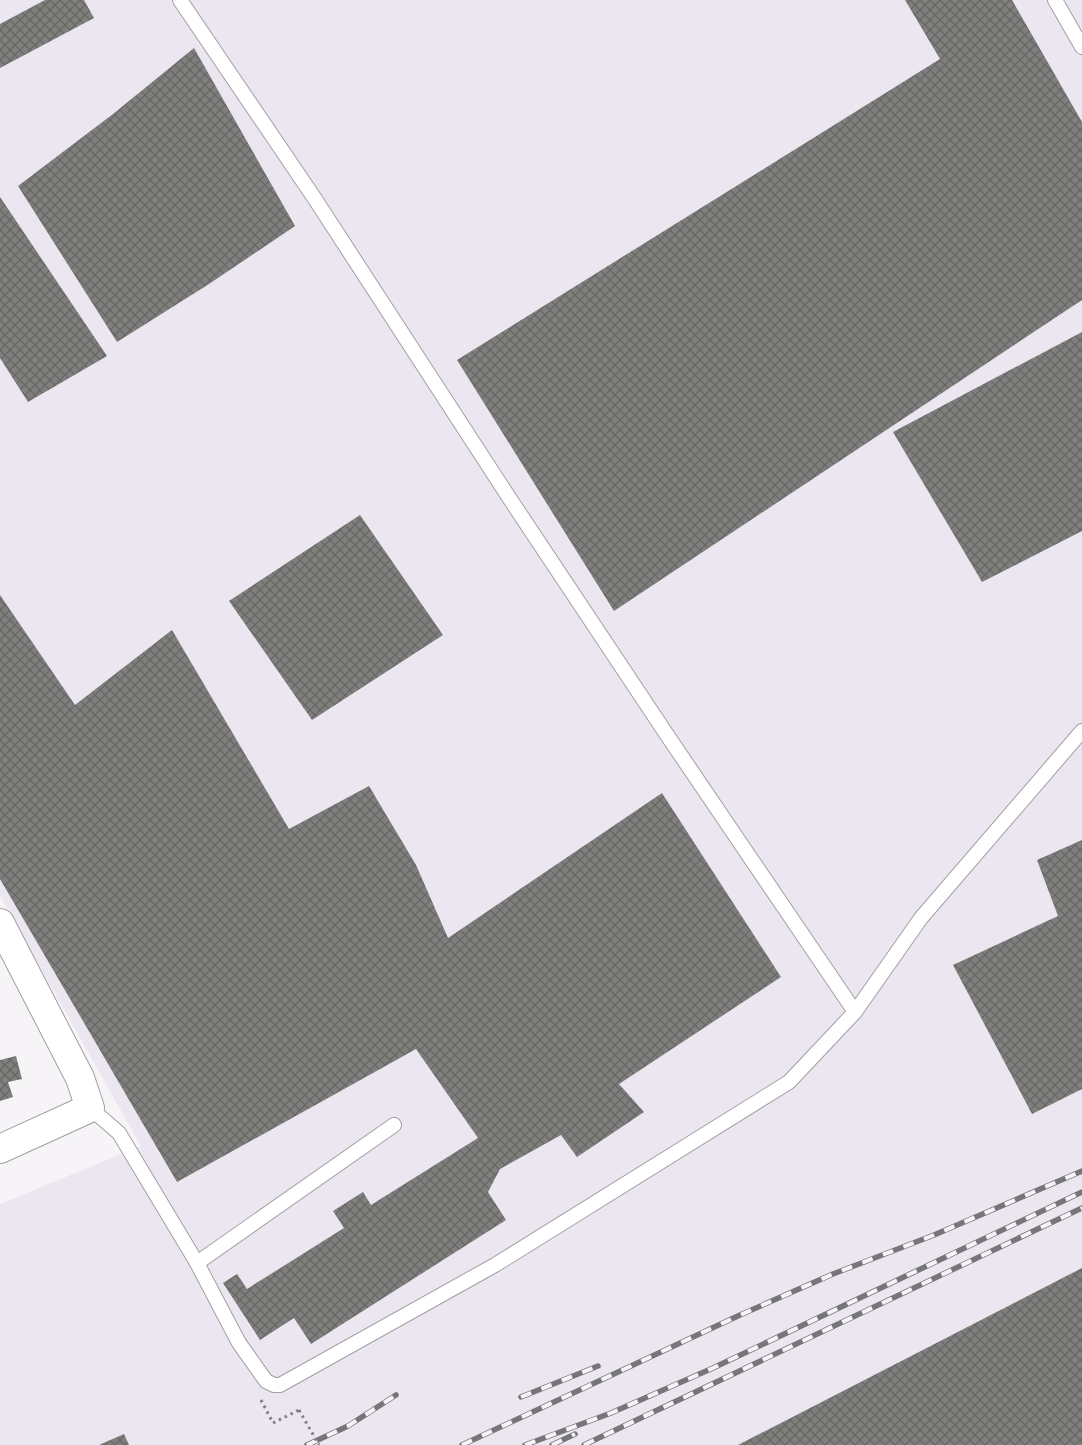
<svg xmlns="http://www.w3.org/2000/svg" width="1082" height="1445" font-family="'Space Grotesk',sans-serif">
<defs>
<pattern id="building-cross-hatch" width="8" height="8" patternUnits="userSpaceOnUse" patternTransform="scale(1.25)"><rect width="8" height="8" fill="#7f807d"/><path d="M0 0l8 8M0 8l8-8" fill="none" stroke="#676765"/></pattern>
</defs>
<rect width="100%" height="100%" fill="#f6f4f7"/>
<polygon fill="#ece6f0" points="0,0 1082,0 1082,1445 0,1445 0,1204 141,1146 0,896"/>
<g fill="url(#building-cross-hatch)">
<polygon points="45,0 84,0 94,18 0,68 0,24"/>
<polygon points="905,0 1012,0 1082,122 1082,300 614,611 457,360 940,59"/>
<polygon points="194,48 295,226 209,284 117,342 18,186 113,114"/>
<polygon points="0,197 107,356 28,402 0,358"/>
<polygon points="1082,332 1082,531 982,582 893,432"/>
<polygon points="360,515 443,635 312,720 229,601"/>
<polygon points="0,595 75,705 172,630 289,829 369,786 416,865 448,938 662,793 781,977 619,1084 644,1112 577,1157 561,1135 500,1169 488,1192 506,1220 311,1344 294,1318 260,1340 223,1283 237,1274 247,1289 344,1228 333,1211 363,1192 371,1205 478,1138 416,1049 177,1182 0,879"/>
<polygon points="1082,840 1082,1089 1032,1114 953,965 1058,916 1037,860"/>
<polygon points="16,1056 22,1079 8,1082 13,1097 0,1101 0,1060"/>
<polygon points="1082,1268 1082,1445 738,1445"/>
<polygon points="124,1434 129,1445 99,1445"/>
</g>
<g fill="none" stroke-linecap="round" stroke-linejoin="round">
<g stroke="#a19fa3" stroke-width="16">
<g id="service">
<polyline points="180,0 315,199 508,496 667,735 855,1012"/>
<polyline points="1055,0 1082,47"/>
<polyline points="90,1108 119,1133 197,1263 394,1125"/>
<polyline points="197,1263 239,1343 266,1381 274,1385 280,1385 495,1265 789,1082 855,1012 921,918 1082,731"/>
</g>
</g>
<g stroke="#a19fa3" stroke-width="30">
<polyline id="minor" points="0,923 80,1078 90,1108 0,1149"/>
</g>
<polyline stroke="#807f81" stroke-width="3" stroke-dasharray="2.5 4" stroke-linecap="butt" points="261,1400 273,1423 299,1410"/>
<use href="#service" stroke="#fff" stroke-width="14"/>
<use href="#minor" stroke="#fff" stroke-width="28"/>
<g stroke="#767577" stroke-width="5.5">
<g id="rail">
<polyline points="521,1397 598,1366"/>
<polyline points="307,1445 348,1426 396,1395"/>
<polyline points="462,1445 740,1315 833,1274 934,1235 1082,1171"/>
<polyline points="525,1445 611,1413 713,1368 1082,1192"/>
<polyline points="552,1445 575,1434"/>
<polyline points="584,1445 1082,1208"/>
</g>
</g>
<use href="#rail" stroke="#f6f4f7" stroke-width="4" stroke-dasharray="11" stroke-linecap="butt"/>
<polyline stroke="#807f81" stroke-width="3" stroke-dasharray="2.5 4" stroke-linecap="butt" points="299,1410 319,1445"/>
</g>
</svg>
